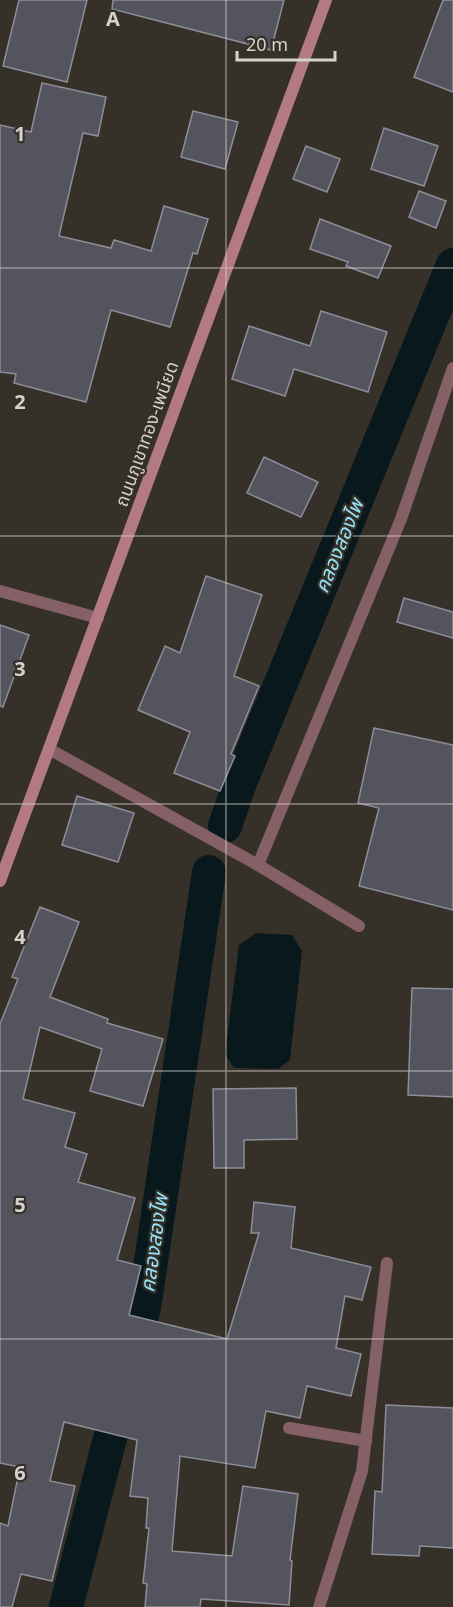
<svg xmlns="http://www.w3.org/2000/svg" width="453" height="1607" font-family="'Noto Sans','Noto Sans Thai',sans-serif">
<rect width="100%" height="100%" fill="#363128"/>
<polygon fill="#09181c" points="256,933 292,935 302,951 290,1060 278,1069 234,1068 225,1054 239,945"/>
<g fill="none" stroke-linecap="round" stroke-linejoin="round">
<g stroke="#09181c" stroke-width="34">
<polyline points="225,826 239,785 453,265"/>
<polyline points="66,1607 144,1308 209,872"/>
</g>
</g>
<g fill="#54545e" stroke="#8c8d98" stroke-width="1.5">
<polygon points="19,0 87,0 67,82 3,66"/>
<polygon points="113,0 284,0 271,50 112,9"/>
<polygon points="443,0 453,0 453,92 414,77"/>
<polygon points="42,83 106,97 98,136 83,133 59,236 111,248 114,240 151,251 164,206 208,219 197,254 193,253 170,327 111,310 86,402 14,383 16,374 0,372 0,125 31,132"/>
<polygon points="193,111 238,122 225,169 181,157"/>
<polygon points="384,128 438,146 424,186 371,169"/>
<polygon points="306,146 340,159 327,192 293,179"/>
<polygon points="419,191 446,201 436,228 409,217"/>
<polygon points="320,219 391,246 378,278 346,266 348,262 310,249"/>
<polygon points="321,311 387,332 368,392 294,369 285,396 232,379 249,326 310,346"/>
<polygon points="264,457 318,482 301,517 247,493"/>
<polygon points="206,576 262,595 234,676 259,686 231,754 235,756 220,791 174,773 190,732 138,710 165,646 180,653"/>
<polygon points="404,598 453,612 453,638 397,622"/>
<polygon points="0,625 29,635 3,707 0,706"/>
<polygon points="374,728 453,745 453,910 359,886 379,808 358,803"/>
<polygon points="77,796 134,813 118,862 62,845"/>
<polygon points="40,907 79,922 50,997 108,1019 107,1023 163,1039 143,1106 90,1091 102,1049 40,1027 23,1099 75,1113 65,1147 87,1154 78,1182 135,1198 117,1260 141,1266 129,1315 227,1339 259,1233 251,1233 254,1202 295,1207 291,1248 371,1267 362,1300 345,1296 336,1348 361,1354 351,1396 307,1386 300,1418 266,1411 255,1468 180,1456 172,1551 232,1556 243,1486 298,1494 290,1560 292,1561 289,1605 201,1599 200,1607 145,1607 147,1584 143,1583 149,1528 146,1528 148,1498 130,1496 137,1440 64,1422 50,1481 75,1486 52,1581 21,1574 12,1607 0,1607 0,1523 8,1526 20,1467 0,1463 0,1024 18,979 12,977"/>
<polygon points="412,988 453,989 453,1097 408,1095"/>
<polygon points="296,1088 297,1139 244,1140 244,1168 214,1168 213,1089"/>
<polygon points="386,1405 453,1408 453,1548 420,1546 419,1556 372,1554 375,1491 382,1492"/>
</g>
<g fill="none" stroke-linecap="round" stroke-linejoin="round">
<g stroke="#856067" stroke-width="12">
<polyline points="0,591 98,618"/>
<polyline points="289,1428 366,1441"/>
</g>
<g stroke="#856067" stroke-width="12">
<polyline points="49,749 258,865 359,926"/>
<polyline points="258,865 401,519 453,368"/>
<polyline points="319,1607 362,1471 387,1263"/>
</g>
<polyline stroke="#b37985" stroke-width="12" points="0,881 326,0"/>
</g>
<path fill="none" stroke="#d5d1cc" stroke-width="1.5" stroke-opacity="0.55" d="M226,0V1607M0,268H453M0,536H453M0,804H453M0,1071H453M0,1339H453"/>
<g text-anchor="middle" stroke-width="4.5" stroke-linejoin="round" paint-order="stroke">
<g font-size="18" fill="#d5d1cc" stroke="#363128">
<text transform="translate(147 434) rotate(-70)" y="6">ถนนภูเขาทอง-เพนียด</text>
</g>
<g font-size="20" font-style="italic" fill="#94e4fa" stroke="#363128">
<text transform="translate(339 546) rotate(-68)" y="7">คลองสองไพ</text>
<text transform="translate(154 1243) rotate(-82)" y="7">คลองสองไพ</text>
</g>
</g>
<g font-size="20" text-anchor="middle" font-weight="bold" fill="#d5d1cc" stroke="#363128" stroke-width="4.5" stroke-linejoin="round" paint-order="stroke">
<text x="113" y="26">A</text>
<text x="20" y="141">1</text>
<text x="20" y="409">2</text>
<text x="20" y="676">3</text>
<text x="20" y="944">4</text>
<text x="20" y="1212">5</text>
<text x="20" y="1480">6</text>
</g>
<path d="M237 51v9h98v-9" fill="none" stroke="#d5d1cc" stroke-width="3"/>
<text x="246" y="51" font-size="18" fill="#d5d1cc" stroke="#363128" stroke-width="4.5" paint-order="stroke">20 m</text>
</svg>
